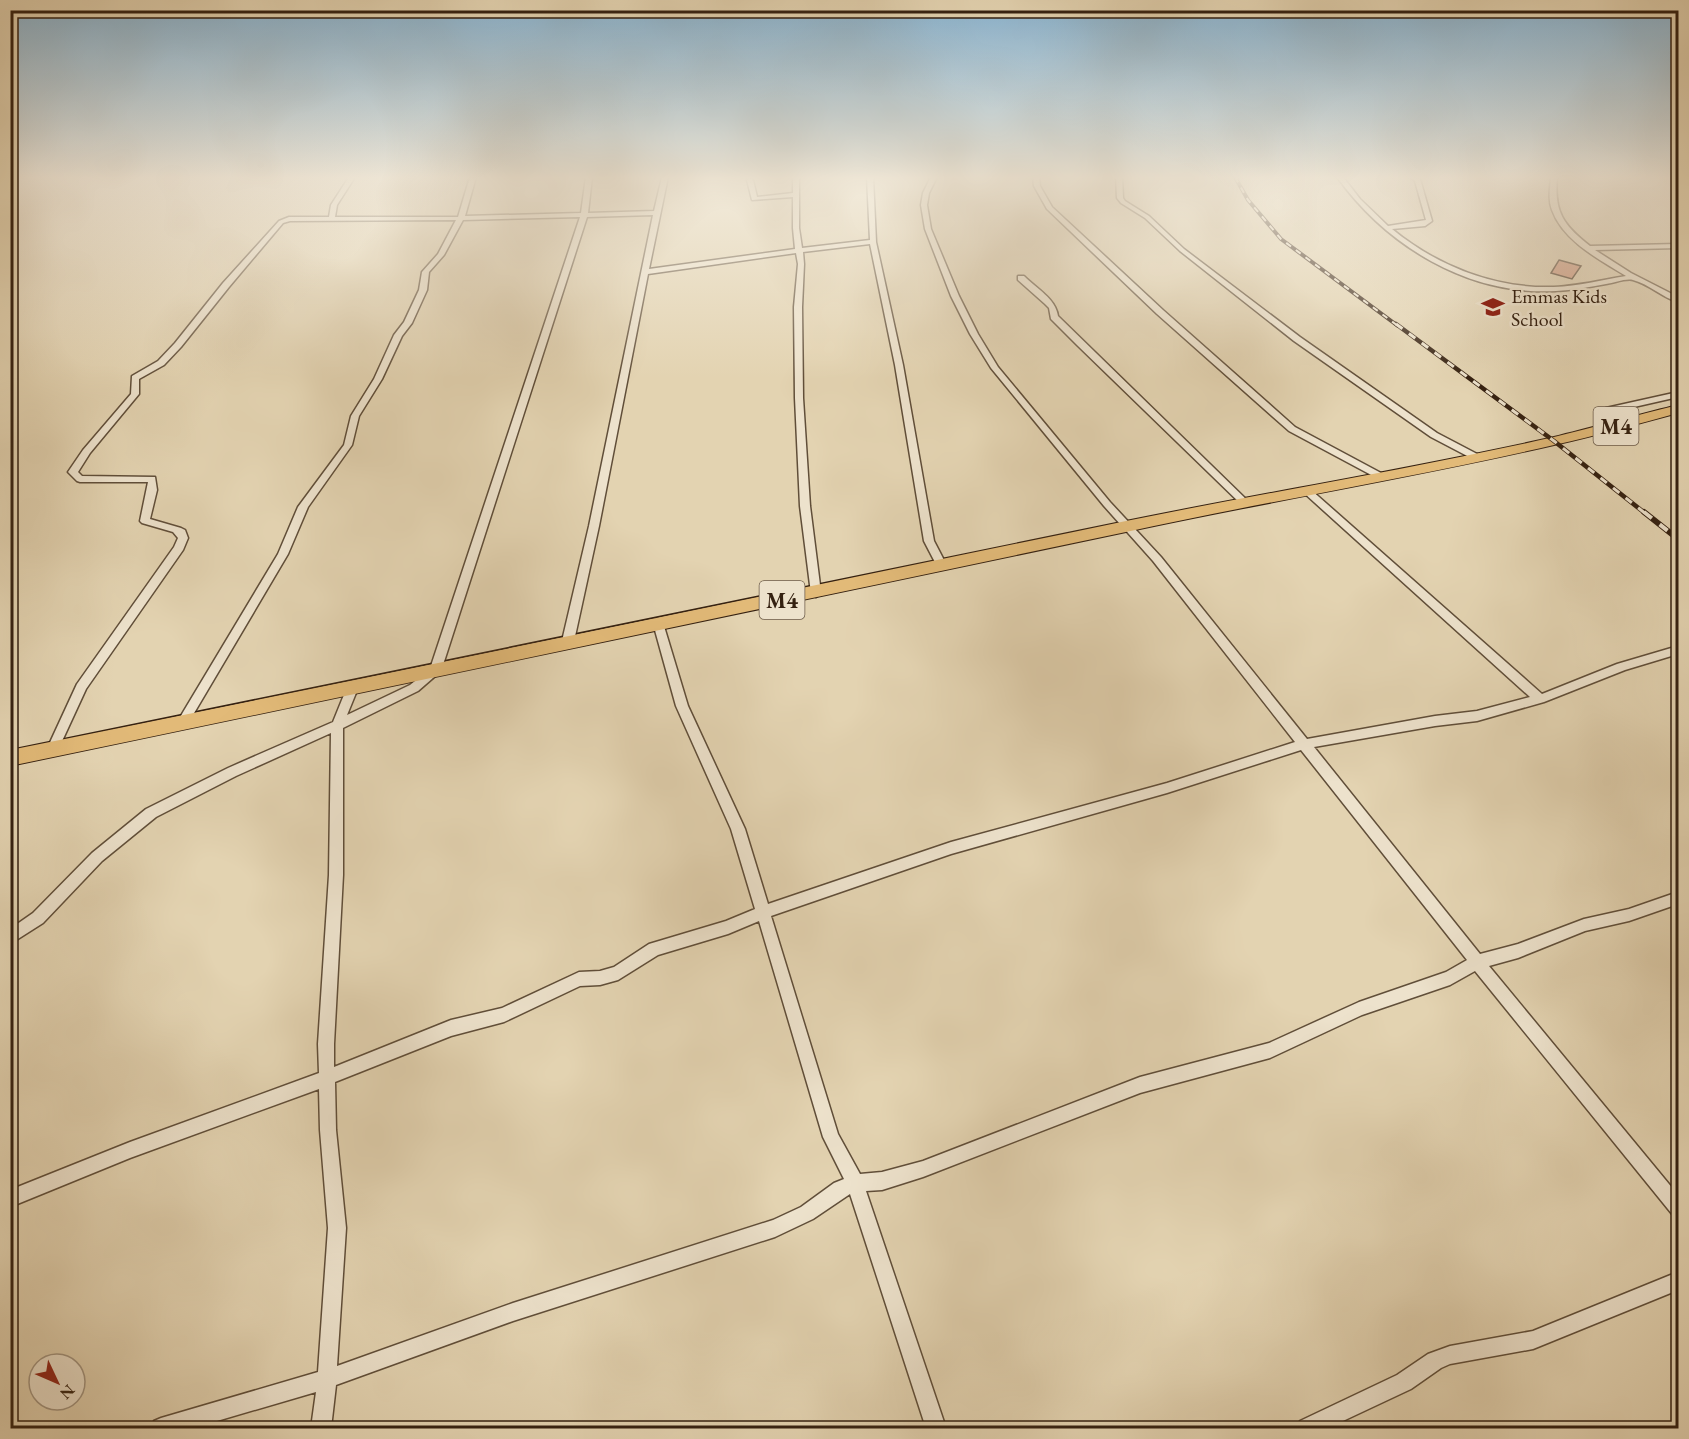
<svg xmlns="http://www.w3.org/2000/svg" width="1689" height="1439" font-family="'EB Garamond',serif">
<rect width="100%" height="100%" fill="#e3d3b1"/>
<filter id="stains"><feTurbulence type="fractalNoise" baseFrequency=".00333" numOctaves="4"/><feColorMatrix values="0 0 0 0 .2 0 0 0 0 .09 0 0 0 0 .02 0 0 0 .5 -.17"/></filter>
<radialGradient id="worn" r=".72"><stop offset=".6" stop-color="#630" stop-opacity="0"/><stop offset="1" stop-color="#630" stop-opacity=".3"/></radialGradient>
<polygon fill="#d39278" stroke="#352111" stroke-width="1.5" points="1559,260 1581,266 1572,279 1551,273"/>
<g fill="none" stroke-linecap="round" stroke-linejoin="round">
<g stroke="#604e39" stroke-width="3">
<g id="street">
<path d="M349,177H355L337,205L335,217H458L470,177H476L465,216L581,213L586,177H592L588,213L654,211L662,177H668L649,269L795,249L793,228V197L752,200L747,180L750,178L753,180L757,197L793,193V177H799V228L802,248L870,240L867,177H873L876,242L903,365L934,541L947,566L946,568H938L924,541L895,365L870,244L803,252L804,264L802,307L803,398L810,506L821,593L816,597L811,593L800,506L795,398L794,307L798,264L796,253L648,274L599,526L574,641L572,644H564L562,641L589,526L653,215L587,217L441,671L418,691L343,728V875L334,1044V1067L451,1020L502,1008L579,972L600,971L614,967L649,944L726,921L755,909L731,829L676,706L653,623L654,620L658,619L663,623L688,706L745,829L768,904L951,842L1167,783L1295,742L1153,561L1104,506L991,368L970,334L951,296L925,229L921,205L923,193L931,177H937L929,193L927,205L931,229L959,296L978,334L998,367L1110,502L1161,557L1307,739L1435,716L1477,711L1530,697L1304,493V489H1310L1542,694L1617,664L1678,646V654L1625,670L1544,702L1477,721L1435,726L1314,747L1480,954L1518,944L1584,919L1629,909L1678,892V904L1629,921L1585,931L1518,958L1489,966L1678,1195V1216L1672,1214L1475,971L1450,985L1362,1015L1270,1058L1140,1093L923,1177L882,1190L866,1191L946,1428H926L850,1194L813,1219L775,1237L513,1321L336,1385L331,1428H311L316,1392L193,1428H151L154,1421L161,1418L318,1372L328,1228L320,1130L319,1089L130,1158L10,1207V1190L130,1142L319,1073L318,1044L329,875L331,733L236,776L156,817L102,861L43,923L10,944V929L33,913L92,853L146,809L228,768L333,722L348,685L352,684L358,688L347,715L410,685L430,669L580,217L463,220L444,255L429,272L427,290L412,323L402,336L382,379L359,416L352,445L308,507L288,554L187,725H179L177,722L179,719L278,554L298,507L344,445L351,416L374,379L394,335L404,322L419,290L422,272L438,254L456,220L290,221L283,223L229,287L181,347L164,365L139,379V394L90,453L78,472L82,476L155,477L157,490L150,519L181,528L185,530L188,538L183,550L86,689L57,752H49L47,749L77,684L174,547L178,538L173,532L142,523L140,521L148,482H80L77,481L68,472L83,450L131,394L132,376L158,361L175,343L223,283L279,221L289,217H329L331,205ZM1301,750L1467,960L1446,972L1359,1002L1269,1043L1140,1077L923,1161L882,1172L860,1174L838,1134L771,916L951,854L1167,793ZM759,921L823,1137L844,1179L834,1183L801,1207L773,1220L513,1303L337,1366L346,1228L336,1130L335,1082L451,1036L504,1022L580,986L600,985L618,980L658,955L728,934Z"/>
<polygon points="1033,177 1039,177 1040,186 1052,207 1163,310 1295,427 1381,473 1381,477 1375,477 1289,431 1157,314 1047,209 1034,186"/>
<polygon points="1116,177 1122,177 1123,198 1125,201 1149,216 1184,249 1300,337 1437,433 1479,455 1479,459 1473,459 1431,437 1294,341 1180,251 1145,218 1121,203 1117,198"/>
<path d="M1337,177H1343L1360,199L1388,226L1426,220L1415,181L1410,177L1420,179L1432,221L1425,226L1392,229C1437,266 1495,289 1554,287C1578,286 1602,280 1626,276C1600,260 1563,241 1552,210C1548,200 1550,188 1551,177H1557C1554,212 1563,225 1590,246L1678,244V248L1595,250L1631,273L1678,297V302C1663,298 1649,284 1633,280C1626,278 1614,283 1606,284C1590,287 1573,290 1556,291C1468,296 1387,246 1337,177Z"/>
<path d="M1018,276H1024C1036,288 1056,299 1058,316L1249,502V506H1243L1077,345L1051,319L1049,308L1045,304L1018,280Z"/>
<polygon points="1678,392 1678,397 1612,412 1609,416 1614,428 1613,430 1607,430 1601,416 1606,408"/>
<polygon points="1678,1272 1678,1290 1533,1349 1450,1364 1441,1368 1411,1389 1328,1428 1297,1428 1300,1421 1397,1375 1428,1354 1450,1346 1533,1331"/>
</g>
</g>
<g stroke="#352111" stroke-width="2">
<path id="primary" d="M1678,405V413C1637,424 1596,436 1554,445C1412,478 1268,501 1126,532C754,610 382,689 10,766V750C382,675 754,598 1126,521C1268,492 1412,469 1554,437C1595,427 1637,415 1678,405Z"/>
</g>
<use href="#street" fill="#ede2cc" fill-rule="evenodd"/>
<use href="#primary" fill="#e2ba78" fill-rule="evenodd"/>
<g stroke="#352111" stroke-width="4">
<polyline id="rail-far2" points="1235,177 1248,200 1281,239 1398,326"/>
</g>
<g stroke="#352111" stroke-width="4.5">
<polyline id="rail-far1" points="1396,324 1554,441 1646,514"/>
</g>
<g stroke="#352111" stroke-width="6">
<polyline id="rail" points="1644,512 1678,539"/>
</g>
<use href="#rail-far2" stroke="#ede2cc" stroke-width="2" stroke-dasharray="6" stroke-linecap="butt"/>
<use href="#rail-far1" stroke="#ede2cc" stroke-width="3" stroke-dasharray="8" stroke-linecap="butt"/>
<use href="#rail" stroke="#ede2cc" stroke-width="4" stroke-dasharray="10" stroke-linecap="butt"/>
</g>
<linearGradient id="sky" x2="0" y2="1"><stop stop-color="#88b5d4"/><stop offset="0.47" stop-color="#f2ebdc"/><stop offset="1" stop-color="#f2ebdc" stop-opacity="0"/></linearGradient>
<rect width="1689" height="378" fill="url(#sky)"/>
<defs>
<g id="school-bare" transform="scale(1.8)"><path d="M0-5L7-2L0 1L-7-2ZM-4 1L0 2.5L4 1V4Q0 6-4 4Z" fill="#8f2418" stroke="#ede2cc" stroke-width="2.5" paint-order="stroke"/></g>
</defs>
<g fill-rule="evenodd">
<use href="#school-bare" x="1493" y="307"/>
</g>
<g text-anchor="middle" stroke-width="5" stroke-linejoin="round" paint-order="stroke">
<g font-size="20" fill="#352111" stroke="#ede2cc" text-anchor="start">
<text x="1511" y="303">Emmas Kids<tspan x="1511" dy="23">School</tspan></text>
</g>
<g fill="#ede2cc" stroke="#6c5b49" stroke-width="1.5">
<rect x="1593.5" y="407" width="45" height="38" rx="4.5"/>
<rect x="759.5" y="581" width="45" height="38" rx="4.5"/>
</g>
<g font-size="22" font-weight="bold" fill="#352111">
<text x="1616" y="434">M4</text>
<text x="782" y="608">M4</text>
</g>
</g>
<rect width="1689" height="1439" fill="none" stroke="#e3d3b1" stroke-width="36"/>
<rect x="12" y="12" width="1665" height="1415" fill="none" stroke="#352111" stroke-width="3"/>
<rect x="18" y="18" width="1653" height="1403" fill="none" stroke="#352111" stroke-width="1.5"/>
<g transform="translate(57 1382) rotate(134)"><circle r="28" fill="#ede2cc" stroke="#a39581" stroke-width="1.5"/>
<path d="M0-4.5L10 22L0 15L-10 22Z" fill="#8f2418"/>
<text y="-9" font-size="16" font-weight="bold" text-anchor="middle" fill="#352111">N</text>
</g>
<rect width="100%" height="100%" filter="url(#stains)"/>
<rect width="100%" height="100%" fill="url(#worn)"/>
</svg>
